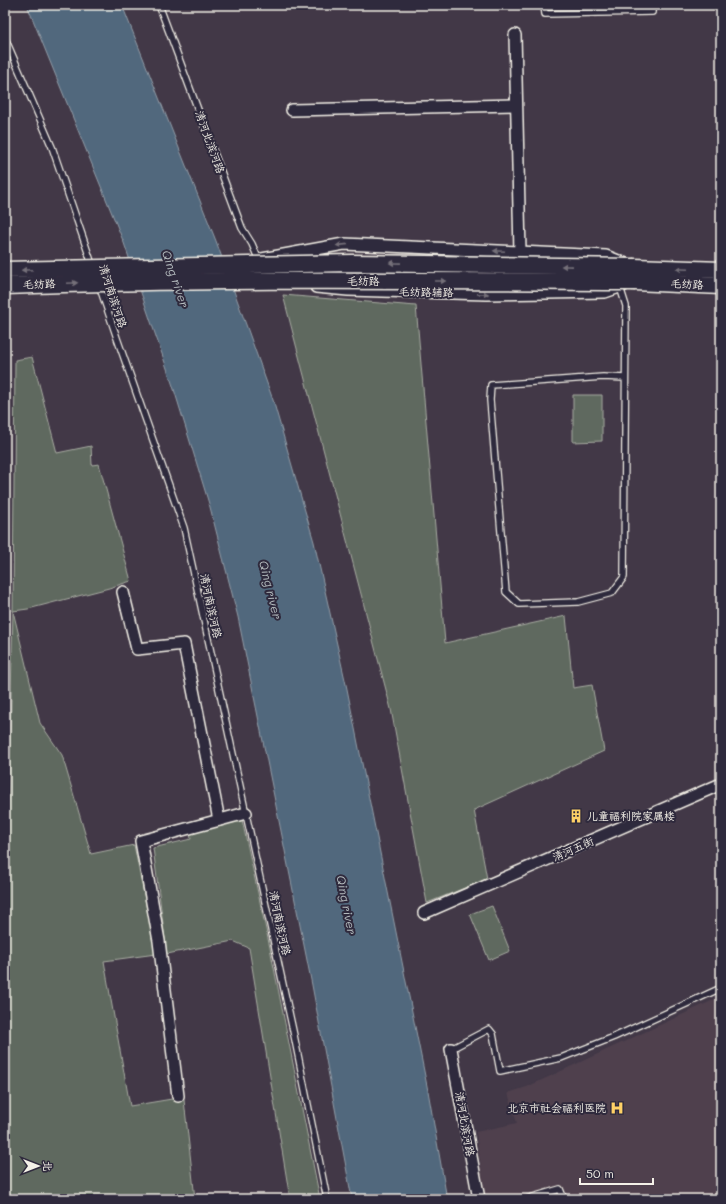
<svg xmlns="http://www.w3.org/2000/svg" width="726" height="1204" font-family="Mali,'LXGW WenKai TC',sans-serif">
<rect width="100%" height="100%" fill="#423847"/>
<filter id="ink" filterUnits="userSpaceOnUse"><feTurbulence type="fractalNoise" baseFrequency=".025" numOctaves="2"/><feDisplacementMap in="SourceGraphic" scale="8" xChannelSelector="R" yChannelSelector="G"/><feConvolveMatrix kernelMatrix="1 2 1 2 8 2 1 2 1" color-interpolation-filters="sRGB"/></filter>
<g filter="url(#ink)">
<polygon fill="#50414e" points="718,998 721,998 721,1199 485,1199 476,1132 517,1123 508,1093 527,1087"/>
<g fill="#5e695e" stroke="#a9ada3">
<polygon points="283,295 416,306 445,643 566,616 573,688 592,685 604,751 474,810 487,879 427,903 391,709"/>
<polygon points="32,357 57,453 91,446 92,465 99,464 131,581 109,588 28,609 13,611 40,723 62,755 91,854 134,845 156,954 104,961 130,1106 172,1099 184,1100 195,1199 8,1199 5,958 13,610 15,360"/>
<polygon points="573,395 602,395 602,441 573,442"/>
<polygon points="242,820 270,948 320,1199 290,1199 249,948 233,941 167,954 153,848 191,839 190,833"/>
<polygon points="492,906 510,951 489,960 470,914"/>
</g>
<polygon fill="#51677d" stroke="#929ea8" points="27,5 122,5 216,241 273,400 314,542 347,689 428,1091 447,1199 352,1199 312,985 238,617 210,507 173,386 124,243"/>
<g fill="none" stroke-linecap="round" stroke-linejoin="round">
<g stroke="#f4f1e8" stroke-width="8">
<g id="service">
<polyline points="159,5 242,228 252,244 260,263"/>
<polyline points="544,5 545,14 652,12 652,5"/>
<polyline points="5,38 52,147 93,267"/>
<polyline points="99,285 117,338 184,528 295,1040 327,1199"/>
<polyline points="620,287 626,306 624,577 612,593 578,602 519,604 506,592 490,400 491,385 603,377 625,378"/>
<polyline points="451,1049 489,1029 493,1034 500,1071 561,1058 614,1037 721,988"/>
<polyline points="526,1199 560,1189 564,1199"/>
</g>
</g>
<g stroke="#f4f1e8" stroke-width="14">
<g id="minor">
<polyline points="515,35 520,252"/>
<polyline points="292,110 516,105"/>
<polyline points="262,259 344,244 606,256 626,264"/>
<polyline points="316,287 348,290 487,294 605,292 625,285"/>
<polyline points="123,592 137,649 184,644 219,820"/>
<polyline points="424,913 721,784"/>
<polyline points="451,1049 479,1199"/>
<polyline points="178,1096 159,941 141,841 246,813"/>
</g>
</g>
<g stroke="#f4f1e8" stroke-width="19">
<g id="secondary">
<polyline points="634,267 721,270"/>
<polyline points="635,282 721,286"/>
</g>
</g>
<use href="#service" stroke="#2f2a3d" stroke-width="5.5"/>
<use href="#minor" stroke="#2f2a3d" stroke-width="11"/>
<use href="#secondary" stroke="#2f2a3d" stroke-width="16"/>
<g stroke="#f4f1e8" stroke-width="19" stroke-linecap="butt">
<g id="secondary-bridge">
<polyline points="5,270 352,263 634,267"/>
<path d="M5,286C215,278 425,281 635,282"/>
</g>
</g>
<use href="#secondary-bridge" stroke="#2f2a3d" stroke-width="16"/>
</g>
<defs><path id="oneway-solid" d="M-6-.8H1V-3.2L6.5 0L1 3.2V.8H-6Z"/></defs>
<g fill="#747079">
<use href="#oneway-solid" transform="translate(342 245) rotate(174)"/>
<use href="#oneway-solid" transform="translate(499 251) rotate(-177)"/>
<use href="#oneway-solid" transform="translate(395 263) rotate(-179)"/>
<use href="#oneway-solid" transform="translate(567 266) rotate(-179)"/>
<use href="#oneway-solid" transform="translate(682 269) rotate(-177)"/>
<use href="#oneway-solid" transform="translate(27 270) rotate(178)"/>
<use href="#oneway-solid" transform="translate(440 281)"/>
<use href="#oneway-solid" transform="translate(72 283) rotate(-2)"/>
<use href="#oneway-solid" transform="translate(483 294) rotate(1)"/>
</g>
</g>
<defs>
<g id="building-bare" transform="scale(1.08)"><path d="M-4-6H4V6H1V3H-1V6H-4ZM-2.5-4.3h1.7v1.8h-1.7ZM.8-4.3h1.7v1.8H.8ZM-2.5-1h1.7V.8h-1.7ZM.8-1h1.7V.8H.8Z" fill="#ffd166" stroke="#2f2a3d" stroke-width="2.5" paint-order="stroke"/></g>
<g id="hospital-bare" transform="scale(1.08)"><path d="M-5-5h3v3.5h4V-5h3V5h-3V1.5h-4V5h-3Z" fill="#ffd166" stroke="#2f2a3d" stroke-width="2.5" paint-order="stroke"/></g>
</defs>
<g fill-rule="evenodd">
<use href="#building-bare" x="576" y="816"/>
<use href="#hospital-bare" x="617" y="1108"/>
</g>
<g text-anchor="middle" stroke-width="4" stroke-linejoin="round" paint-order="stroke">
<g font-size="11" fill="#f4f1e8" stroke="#2f2a3d">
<text transform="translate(210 142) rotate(70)" y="4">清河北滨河路</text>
<text x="363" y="285">毛纺路</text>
<text transform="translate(39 284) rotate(-2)" y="4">毛纺路</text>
<text transform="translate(687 284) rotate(3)" y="4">毛纺路</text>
<text transform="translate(426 292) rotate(1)" y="4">毛纺路辅路</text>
<text transform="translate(113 296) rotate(72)" y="4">清河南滨河路</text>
<text transform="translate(211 606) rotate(78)" y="4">清河南滨河路</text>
<text transform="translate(573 849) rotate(-24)" y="4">清河五街</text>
<text transform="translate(280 923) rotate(78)" y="4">清河南滨河路</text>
<text transform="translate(465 1124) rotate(80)" y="4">清河北滨河路</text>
</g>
<g font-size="11" fill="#f4f1e8" stroke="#2f2a3d" text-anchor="start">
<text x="587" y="820">儿童福利院家属楼</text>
<text x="606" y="1112" text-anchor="end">北京市社会福利医院</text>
</g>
<g font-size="12" font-style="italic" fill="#b3babd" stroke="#2f2a3d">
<text transform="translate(175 279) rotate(71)" y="4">Qing river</text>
<text transform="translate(270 590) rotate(76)" y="4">Qing river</text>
<text transform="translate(346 905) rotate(79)" y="4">Qing river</text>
</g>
</g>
<rect width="726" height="1204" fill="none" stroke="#2f2a3d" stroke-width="20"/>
<rect x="10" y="10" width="706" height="1184" fill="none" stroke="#f4f1e8" stroke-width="1.5" filter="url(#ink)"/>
<g transform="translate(38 1166) rotate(90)" stroke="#2f2a3d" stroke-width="3" paint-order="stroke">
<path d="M0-3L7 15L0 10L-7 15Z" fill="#f4f1e8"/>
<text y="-6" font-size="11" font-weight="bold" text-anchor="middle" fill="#f4f1e8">北</text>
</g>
<path d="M580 1178v6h73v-6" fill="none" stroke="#f4f1e8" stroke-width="2"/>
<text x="586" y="1178" font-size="12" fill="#f4f1e8" stroke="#2f2a3d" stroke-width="3" paint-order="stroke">50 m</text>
</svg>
